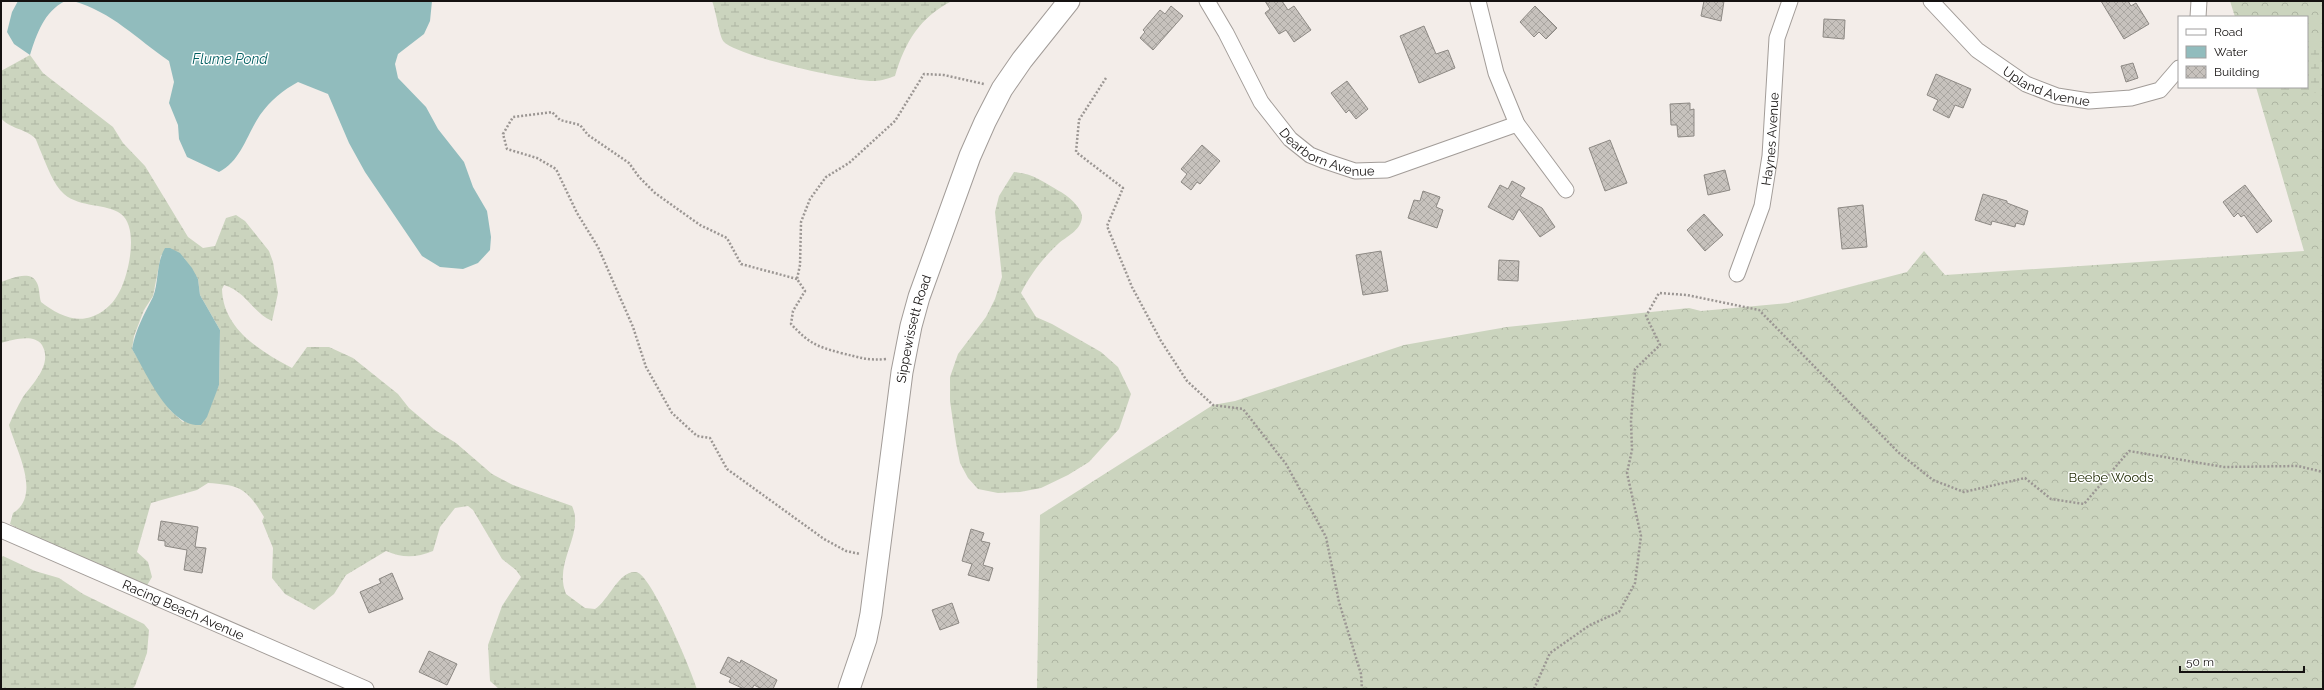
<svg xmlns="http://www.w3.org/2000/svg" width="2324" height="690" font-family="Raleway,sans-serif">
<defs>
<pattern id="forest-crowns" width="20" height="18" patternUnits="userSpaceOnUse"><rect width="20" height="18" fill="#cbd4be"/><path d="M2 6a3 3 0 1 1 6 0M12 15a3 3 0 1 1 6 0" fill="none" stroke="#adb5a2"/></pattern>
<pattern id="wetland-marsh" width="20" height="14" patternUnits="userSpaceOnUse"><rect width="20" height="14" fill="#cbd4be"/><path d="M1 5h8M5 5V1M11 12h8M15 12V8" fill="none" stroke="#adb5a2"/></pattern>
<pattern id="building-cross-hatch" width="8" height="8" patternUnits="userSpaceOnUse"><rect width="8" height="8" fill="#c7c2bd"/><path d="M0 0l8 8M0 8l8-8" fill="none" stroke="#aaa6a1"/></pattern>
</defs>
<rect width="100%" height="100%" fill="#f3ede9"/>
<polygon fill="url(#forest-crowns)" points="2230,1 2323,1 2323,689 1037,689 1040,515 1213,405 1235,401 1404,345 1507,327 1689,308 1701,311 1788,303 1907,272 1924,251 1945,275 2304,251 2256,87 2307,87 2307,17 2235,17"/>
<g fill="url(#wetland-marsh)" fill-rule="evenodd">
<path d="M712,1H952C920,17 905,42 895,76C889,78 881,81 875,81C852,82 737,56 724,42C719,37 716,10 712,1Z"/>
<polygon points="2307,42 2323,48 2323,93 2276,90 2265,87 2307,87"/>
<path d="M30,55L43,73L113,127L123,143L145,166L188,237L203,248L215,246L226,218L236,215L245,221L269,251L273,262L278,293L272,321C252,312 247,292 224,285L222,289C223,329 260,351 292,368L307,347H329L353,358L398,394L409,408L435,430L456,443L492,474L513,485L572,506C585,534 553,562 566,594L585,608L595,609C609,600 619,570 636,572C651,573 692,672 697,689H499L490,681L488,645L502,606L521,577L516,570L502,559L473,510L468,506L455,508L440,527L433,551C416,558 402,558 386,551L346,575L334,594L314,610L285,594L272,578L273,548L262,521L264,517C247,489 241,485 208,483L197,490L151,503L137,552L148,562L152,577L146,587L95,562L65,555L10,524L13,513C42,495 16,450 9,425C13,415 18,406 23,397C33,383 53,364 42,345C34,333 12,340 1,343V282C10,279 31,269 37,283C40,289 39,296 41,302C55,313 74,323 91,317C101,314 112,305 117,296C128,280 140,228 121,214C106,203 80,208 64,194C53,184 47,166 41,152C39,148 37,141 35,138C26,129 8,128 1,118V71ZM161,255L184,258L198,279L200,295L220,330L219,385L213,397L183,422L170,410L132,349L134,336L144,310L153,296Z"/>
<path d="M1014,172C1032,173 1044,182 1059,191C1067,195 1083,208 1082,218C1080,231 1067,236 1058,244C1043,258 1030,275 1021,293L1036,317L1052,324L1101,352L1118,367L1131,394L1119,429L1089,462L1068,475L1041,488L1020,492L998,493L978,489L968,478L960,463L956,443L950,401V377L958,354L986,317L995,299L1002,277L995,212L999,196Z"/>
<polygon points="3,556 35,571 59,578 83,594 144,624 149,630 147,653 135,686 132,689 1,689 1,558"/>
</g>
<g fill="#91bcbd">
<path d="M18,1H65C44,12 37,33 30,55L14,44L7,32L12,12Z"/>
<path d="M73,1H432L430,21L424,34L398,54L395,64L398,78L426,107L438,129L464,162L473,187L487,211L491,237L490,250L478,263L463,269L440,267L422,256L365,172L349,143L328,94L298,82C283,90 270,101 260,115C247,134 241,161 219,172L187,157L179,139L178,125L169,103L174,82L169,61C137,39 112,12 73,1Z"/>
<path d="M165,248H170L180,253L192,268L198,279L200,295L220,330L219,385L207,417L201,425C169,428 146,372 132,349C136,328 144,315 153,297C159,282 156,263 165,248Z"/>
</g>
<g fill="url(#building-cross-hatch)" stroke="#8d8984">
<polygon points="1265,1 1282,1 1288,10 1294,6 1311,30 1294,42 1286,30 1279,34 1265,13 1270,9"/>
<polygon points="1704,1 1724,1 1721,21 1701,16"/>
<polygon points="2101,1 2128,1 2131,6 2136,3 2149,24 2124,39"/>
<polygon points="1171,6 1183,16 1153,50 1140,38 1145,32 1143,30 1160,10 1165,14"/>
<polygon points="1535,6 1557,28 1546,39 1539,32 1534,37 1520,22"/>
<polygon points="1824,19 1845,20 1844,39 1823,37"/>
<polygon points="1424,26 1436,54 1448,50 1455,68 1419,83 1400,36"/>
<polygon points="2133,63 2138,78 2126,82 2121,66"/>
<polygon points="1936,74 1971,89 1963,108 1955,105 1949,118 1933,110 1938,100 1927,95"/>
<polygon points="1347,81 1368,109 1356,119 1349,110 1346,113 1331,93"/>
<polygon points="1690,103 1690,110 1694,109 1694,136 1678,137 1677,125 1671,125 1670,104"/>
<polygon points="1610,140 1627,183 1605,191 1589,148"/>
<polygon points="1202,145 1220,161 1200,184 1197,182 1191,190 1181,182 1187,174 1181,169"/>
<polygon points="1725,170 1730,190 1708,195 1704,175"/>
<polygon points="1512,181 1525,188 1520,196 1542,208 1555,227 1540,237 1519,209 1513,220 1488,207 1500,185 1508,189"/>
<polygon points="2245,185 2272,221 2257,233 2244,215 2241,217 2238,213 2234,217 2223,202"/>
<polygon points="1423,191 1440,197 1436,207 1443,210 1437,228 1408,218 1414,200 1420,201"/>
<polygon points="1983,194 2007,201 2007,203 2028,211 2024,225 2016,223 2015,227 1992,221 1991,225 1975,220"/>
<polygon points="1863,205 1867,247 1842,249 1838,208"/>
<polygon points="1704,214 1723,235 1705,251 1687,230"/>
<polygon points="1381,251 1388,291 1363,295 1356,255"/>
<polygon points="1499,260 1519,261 1518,281 1498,280"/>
<polygon points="161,521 198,527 195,547 206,548 202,573 184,570 187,550 165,546 165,541 158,540"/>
<polygon points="971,529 984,533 981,541 990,543 983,565 993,568 989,581 968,575 972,564 962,561"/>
<polygon points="392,573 403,599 369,613 360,592 381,583 379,579"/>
<polygon points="952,603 959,623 940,630 932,610"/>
<polygon points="429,651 457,664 447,685 419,672"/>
<polygon points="728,657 740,663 741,660 777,680 773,689 762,689 754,685 752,689 744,689 729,682 731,678 720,673"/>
</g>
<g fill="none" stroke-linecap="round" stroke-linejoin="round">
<g stroke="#a29c98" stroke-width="17">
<g id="minor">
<path id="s1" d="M1207,1L1226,33L1261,102L1290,139L1310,155L1325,161L1355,171L1387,170L1517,124"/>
<polyline points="1478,1 1496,73 1517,124 1566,190"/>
<path id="s2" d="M1931,1L1977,50L2026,84L2057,96L2089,101L2131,98L2160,90L2179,68"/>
<polyline points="2198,17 2199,1"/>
<path id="s3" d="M1737,274L1762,206L1770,156L1777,38L1790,1"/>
<path id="s4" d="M1,530L366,689"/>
</g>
</g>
<g stroke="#a29c98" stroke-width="23">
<g id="secondary">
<path id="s5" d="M849,689L866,639L871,614L902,372L911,326L919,297L970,156L985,122L1002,89L1022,60L1069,1"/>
</g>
</g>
<g stroke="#9b9693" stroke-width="2.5" stroke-dasharray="2 2" stroke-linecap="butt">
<polyline points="1106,78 1079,120 1076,152 1123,188 1107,226 1132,287 1161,341 1187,381 1213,405 1243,409 1286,464 1326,537 1339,602 1361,674 1362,689"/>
<polyline points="797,279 741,264 727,238 700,225 655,193 639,177 629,163 588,135 580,125 560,120 552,112 513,117 503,134 507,149 537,158 556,169 577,213 598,247 633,327 646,367 672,413 697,436 710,438 727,469 824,539 846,551 860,554"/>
<path d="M886,359C868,361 858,357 841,353C815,346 809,343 791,324L793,311L805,291L797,279L800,265L801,222L810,199L826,177L849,163L895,121L924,74L944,75L984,84"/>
<polyline points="2323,359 2323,396"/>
<polyline points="1534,689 1550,653 1590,625 1619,612 1635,583 1641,536 1627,473 1632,450 1631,421 1635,369 1660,345 1646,316 1659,293 1687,295 1759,310 1899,453 1933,480 1964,492 2025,478 2051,499 2084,504 2129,451 2224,467 2298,466 2323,472"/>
</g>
<use href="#minor" stroke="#fff" stroke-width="15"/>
<use href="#secondary" stroke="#fff" stroke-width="21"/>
</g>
<g text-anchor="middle" stroke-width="3" stroke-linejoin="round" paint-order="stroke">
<g font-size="13" fill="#151211" stroke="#fff">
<text dy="5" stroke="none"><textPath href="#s2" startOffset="147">Upland Avenue</textPath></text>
<text dy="5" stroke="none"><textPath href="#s3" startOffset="140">Haynes Avenue</textPath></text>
<text dy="5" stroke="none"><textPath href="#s1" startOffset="202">Dearborn Avenue</textPath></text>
<text dy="5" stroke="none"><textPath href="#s5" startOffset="367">Sippewissett Road</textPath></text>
<text dy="5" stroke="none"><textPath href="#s4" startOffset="199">Racing Beach Avenue</textPath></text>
</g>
<g font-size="13" fill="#232e08" stroke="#fff">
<text x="2111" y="482">Beebe Woods</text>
</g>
<g font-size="14" font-style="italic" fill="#005e61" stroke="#fff">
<text x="230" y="64">Flume Pond</text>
</g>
</g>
<rect width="2324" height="690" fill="none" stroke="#151211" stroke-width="4"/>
<rect x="2178" y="16" width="130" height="72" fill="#ffffff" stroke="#a1a0a0"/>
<rect x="2186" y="29" width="20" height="6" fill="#ffffff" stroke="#a1a0a0"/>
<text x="2214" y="36" font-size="12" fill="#151211">Road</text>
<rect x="2186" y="46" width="20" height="12" fill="#91bcbd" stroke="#a1a0a0"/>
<text x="2214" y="56" font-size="12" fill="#151211">Water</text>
<rect x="2186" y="66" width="20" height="12" fill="url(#building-cross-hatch)" stroke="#a1a0a0"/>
<text x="2214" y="76" font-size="12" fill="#151211">Building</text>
<path d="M2180 666v6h124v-6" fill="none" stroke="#151211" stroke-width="2"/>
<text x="2186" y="666" font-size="12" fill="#151211" stroke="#ffffff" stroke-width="3" paint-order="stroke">50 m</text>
</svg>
